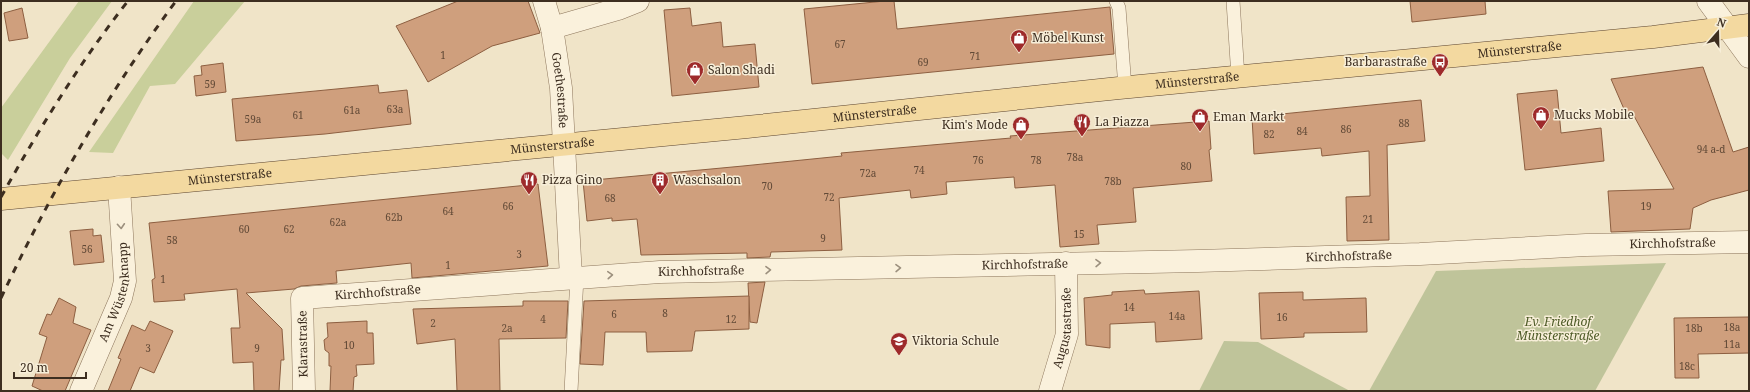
<svg xmlns="http://www.w3.org/2000/svg" width="1750" height="392" font-family="'Noto Serif',serif">
<rect width="100%" height="100%" fill="#f0e4c8"/>
<g fill="#c9cf9b">
<polygon points="79,1 112,1 70,58 8,160 1,153 1,108"/>
<polygon points="194,1 245,1 175,84 150,86 113,153 89,152"/>
</g>
<g fill="#bfc49a">
<polygon points="1666,263 1595,391 1369,391 1436,271"/>
<polygon points="1224,341 1258,342 1350,391 1199,391"/>
</g>
<g fill="#cf9f7d" stroke="#8d5f41">
<polygon points="458,1 528,1 540,33 492,46 428,82 396,26"/>
<polygon points="885,1 894,1 897,29 1110,7 1114,54 812,84 804,9"/>
<polygon points="1410,1 1485,1 1486,14 1412,22"/>
<polygon points="22,8 28,38 9,41 4,13"/>
<polygon points="690,8 692,26 721,22 723,47 755,44 759,87 672,96 664,10"/>
<polygon points="223,63 226,92 196,96 194,76 202,75 201,66"/>
<polygon points="1703,67 1733,152 1749,147 1749,190 1711,200 1693,208 1690,229 1611,232 1608,191 1674,189 1634,116 1627,116 1611,79"/>
<polygon points="378,85 379,93 407,90 411,124 325,134 236,141 232,99"/>
<polygon points="1557,90 1561,133 1601,128 1604,161 1525,170 1517,94"/>
<polygon points="1421,100 1425,141 1387,145 1389,240 1347,241 1346,197 1370,196 1369,151 1322,156 1321,148 1254,154 1252,117"/>
<polygon points="1209,121 1211,149 1209,150 1212,181 1133,188 1136,222 1097,225 1099,244 1060,247 1055,185 1015,188 1014,177 946,182 947,194 911,198 910,190 839,198 842,250 771,252 770,257 747,258 747,253 641,255 637,219 612,221 612,218 587,221 583,181 743,166 842,156 841,153 1011,138 1010,136"/>
<polygon points="538,184 548,266 412,278 411,263 336,271 337,283 301,286 294,289 246,293 282,329 284,360 281,360 279,391 254,391 253,362 233,363 231,328 240,328 237,289 184,294 185,300 154,302 152,280 155,278 149,223"/>
<polygon points="93,229 93,236 101,235 104,262 74,265 70,231"/>
<polygon points="765,282 757,323 750,322 748,283"/>
<polygon points="1144,290 1145,294 1199,291 1202,339 1156,342 1155,322 1110,324 1110,348 1086,345 1084,298 1112,295 1112,292"/>
<polygon points="1303,292 1303,300 1366,298 1367,332 1304,333 1304,337 1261,339 1259,293"/>
<polygon points="749,296 749,329 695,331 692,351 647,352 646,332 605,332 603,365 580,364 584,301"/>
<polygon points="59,298 76,307 73,323 91,330 65,391 43,391 32,386 47,337 39,334 47,314 51,315"/>
<polygon points="523,301 568,301 566,338 499,339 500,391 457,391 455,339 417,344 413,309 523,306"/>
<polygon points="1749,317 1749,353 1698,354 1699,378 1675,378 1674,318"/>
<polygon points="150,321 173,331 154,373 140,367 130,391 108,391 121,359 118,358 132,325 145,331"/>
<polygon points="367,321 367,333 373,333 374,364 356,365 357,376 354,377 353,391 330,391 331,366 329,366 329,353 325,350 324,340 328,337 327,323"/>
</g>
<g fill="none" stroke-linecap="round" stroke-linejoin="round">
<g stroke="#8d765c" stroke-width="14">
<g id="service">
<polyline points="1116,1 1119,8 1125,88"/>
<polyline points="1233,1 1238,77"/>
<polyline points="571,391 577,277"/>
</g>
</g>
<g stroke="#8d765c" stroke-width="23">
<g id="minor">
<path id="s1" d="M544,1L552,28L561,88L571,278"/>
<polyline points="1708,1 1749,57"/>
<polyline points="552,28 618,9 638,1"/>
<path id="s2" d="M81,391L121,298L125,281L119,187"/>
<path id="s3" d="M304,391L302,298L660,272L1198,261L1420,254L1586,245L1749,242"/>
<path id="s4" d="M1050,391L1067,334L1066,263"/>
</g>
</g>
<g stroke="#5b4430" stroke-width="23">
<g id="primary">
<path id="s5" d="M1,199L747,127L1119,88L1653,37L1749,25"/>
</g>
</g>
<use href="#service" stroke="#faf1dc" stroke-width="13"/>
<use href="#minor" stroke="#faf1dc" stroke-width="22"/>
<use href="#primary" stroke="#f3d9a0" stroke-width="22"/>
<g stroke="#3d2e20" stroke-width="3" stroke-dasharray="7 7" stroke-linecap="butt">
<path d="M1,197C39,129 80,62 128,1"/>
<path d="M1,298C50,194 108,93 176,1"/>
</g>
</g>
<defs><path id="oneway-chevron" d="M-2-3.5L2.5 0L-2 3.5" fill="none" stroke-width="1.6" stroke-linecap="round" stroke-linejoin="round"/></defs>
<g stroke="#9c907e">
<use href="#oneway-chevron" transform="translate(121 226) rotate(86)"/>
<use href="#oneway-chevron" transform="translate(1098 263) rotate(-1)"/>
<use href="#oneway-chevron" transform="translate(898 268) rotate(-1)"/>
<use href="#oneway-chevron" transform="translate(768 270) rotate(-1)"/>
<use href="#oneway-chevron" transform="translate(610 275) rotate(-4)"/>
</g>
<defs>
<g id="shop-pin" transform="scale(0.9)"><path d="M0 17L-7.5 6A9.5 9.5 0 1 1 7.5 6Z" fill="#9e2a2b" stroke="#f7eed8"/><path d="M-5-2.5h2.3a2.7 3.5 0 0 1 5.4 0H5L5.5 6h-11ZM-1.5-2.5h3a1.5 2.3 0 0 0-3 0Z" fill="#fff"/></g>
<g id="bus-pin" transform="scale(0.9)"><path d="M0 17L-7.5 6A9.5 9.5 0 1 1 7.5 6Z" fill="#9e2a2b" stroke="#f7eed8"/><path d="M-5-6H5V4H4V6H2V4H-2V6H-4V4H-5ZM-3.5-4V0h7V-4ZM-3.5 1.2v1.5H-2V1.2ZM2 1.2v1.5H3.5V1.2Z" fill="#fff"/></g>
<g id="restaurant-pin" transform="scale(0.9)"><path d="M0 17L-7.5 6A9.5 9.5 0 1 1 7.5 6Z" fill="#9e2a2b" stroke="#f7eed8"/><path d="M-5-6h1v4h1v-4h1v4h1v-4h1v5L-1.5 .5V6h-2V.5L-5-1ZM5-6V6H3V1.5H1.5Q1.5-4 5-6Z" fill="#fff"/></g>
<g id="building-pin" transform="scale(0.9)"><path d="M0 17L-7.5 6A9.5 9.5 0 1 1 7.5 6Z" fill="#9e2a2b" stroke="#f7eed8"/><path d="M-4-6H4V6H1V3H-1V6H-4ZM-2.5-4.3h1.7v1.8h-1.7ZM.8-4.3h1.7v1.8H.8ZM-2.5-1h1.7V.8h-1.7ZM.8-1h1.7V.8H.8Z" fill="#fff"/></g>
<g id="school-pin" transform="scale(0.9)"><path d="M0 17L-7.5 6A9.5 9.5 0 1 1 7.5 6Z" fill="#9e2a2b" stroke="#f7eed8"/><path d="M0-5L7-2L0 1L-7-2ZM-4 1L0 2.5L4 1V4Q0 6-4 4Z" fill="#fff"/></g>
</defs>
<g fill-rule="evenodd">
<use href="#shop-pin" x="1019" y="38"/>
<use href="#bus-pin" x="1440" y="62"/>
<use href="#shop-pin" x="695" y="70"/>
<use href="#shop-pin" x="1541" y="115"/>
<use href="#shop-pin" x="1200" y="117"/>
<use href="#restaurant-pin" x="1082" y="122"/>
<use href="#shop-pin" x="1021" y="125"/>
<use href="#restaurant-pin" x="529" y="180"/>
<use href="#building-pin" x="660" y="180"/>
<use href="#school-pin" x="899" y="341"/>
</g>
<g text-anchor="middle" stroke-width="3" stroke-linejoin="round" paint-order="stroke">
<g font-size="10" fill="#624a37">
<text x="840" y="48">67</text>
<text x="443" y="59">1</text>
<text x="975" y="60">71</text>
<text x="923" y="66">69</text>
<text x="210" y="88">59</text>
<text x="395" y="113">63a</text>
<text x="352" y="114">61a</text>
<text x="298" y="119">61</text>
<text x="253" y="123">59a</text>
<text x="1404" y="127">88</text>
<text x="1346" y="133">86</text>
<text x="1302" y="135">84</text>
<text x="1269" y="138">82</text>
<text x="1711" y="153">94 a-d</text>
<text x="1075" y="161">78a</text>
<text x="978" y="164">76</text>
<text x="1036" y="164">78</text>
<text x="1186" y="170">80</text>
<text x="919" y="174">74</text>
<text x="868" y="177">72a</text>
<text x="1113" y="185">78b</text>
<text x="767" y="190">70</text>
<text x="829" y="201">72</text>
<text x="610" y="202">68</text>
<text x="508" y="210">66</text>
<text x="1646" y="210">19</text>
<text x="448" y="215">64</text>
<text x="394" y="221">62b</text>
<text x="1368" y="223">21</text>
<text x="338" y="226">62a</text>
<text x="244" y="233">60</text>
<text x="289" y="233">62</text>
<text x="1079" y="238">15</text>
<text x="823" y="242">9</text>
<text x="172" y="244">58</text>
<text x="87" y="253">56</text>
<text x="519" y="258">3</text>
<text x="448" y="269">1</text>
<text x="163" y="283">1</text>
<text x="1129" y="311">14</text>
<text x="665" y="317">8</text>
<text x="614" y="318">6</text>
<text x="1177" y="320">14a</text>
<text x="1282" y="321">16</text>
<text x="543" y="323">4</text>
<text x="731" y="323">12</text>
<text x="433" y="327">2</text>
<text x="1732" y="331">18a</text>
<text x="507" y="332">2a</text>
<text x="1694" y="332">18b</text>
<text x="1732" y="348">11a</text>
<text x="349" y="349">10</text>
<text x="148" y="352">3</text>
<text x="257" y="352">9</text>
<text x="1687" y="370">18c</text>
</g>
<g font-size="12" fill="#3d2e20" stroke="#f7eed8" text-anchor="start">
<text x="1032" y="42">Möbel Kunst</text>
<text x="1427" y="66" text-anchor="end">Barbarastraße</text>
<text x="708" y="74">Salon Shadi</text>
<text x="1554" y="119">Mucks Mobile</text>
<text x="1213" y="121">Eman Markt</text>
<text x="1095" y="126">La Piazza</text>
<text x="1008" y="129" text-anchor="end">Kim's Mode</text>
<text x="542" y="184">Pizza Gino</text>
<text x="673" y="184">Waschsalon</text>
<text x="912" y="345">Viktoria Schule</text>
</g>
<g font-size="12" fill="#3d2e20" stroke="#f7eed8">
<text dy="4" stroke="none"><textPath href="#s5" startOffset="1526">Münsterstraße</textPath></text>
<text dy="4" stroke="none"><textPath href="#s5" startOffset="1202">Münsterstraße</textPath></text>
<text dy="4" stroke="none"><textPath href="#s1" startOffset="91">Goethestraße</textPath></text>
<text dy="4" stroke="none"><textPath href="#s5" startOffset="878">Münsterstraße</textPath></text>
<text dy="4" stroke="none"><textPath href="#s5" startOffset="554">Münsterstraße</textPath></text>
<text dy="4" stroke="none"><textPath href="#s5" startOffset="230">Münsterstraße</textPath></text>
<text dy="4" stroke="none"><textPath href="#s3" startOffset="1465">Kirchhofstraße</textPath></text>
<text dy="4" stroke="none"><textPath href="#s3" startOffset="1141">Kirchhofstraße</textPath></text>
<text dy="4" stroke="none"><textPath href="#s3" startOffset="817">Kirchhofstraße</textPath></text>
<text dy="4" stroke="none"><textPath href="#s3" startOffset="493">Kirchhofstraße</textPath></text>
<text dy="4" stroke="none"><textPath href="#s2" startOffset="106">Am Wüstenknapp</textPath></text>
<text dy="4" stroke="none"><textPath href="#s3" startOffset="169">Kirchhofstraße</textPath></text>
<text dy="4" stroke="none"><textPath href="#s4" startOffset="65">Augustastraße</textPath></text>
<text transform="translate(303 344) rotate(-91)" y="4">Klarastraße</text>
</g>
<g font-size="12" font-style="italic" fill="#4d5a26" stroke="#f7eed8">
<text x="1558" y="326">Ev. Friedhof<tspan x="1558" dy="14">Münsterstraße</tspan></text>
</g>
</g>
<rect width="1750" height="392" fill="none" stroke="#3d2e20" stroke-width="4"/>
<g transform="translate(1718 32) rotate(20)" stroke="#f7eed8" stroke-width="3" paint-order="stroke">
<path d="M0-3L7 15L0 10L-7 15Z" fill="#3d2e20"/>
<text y="-6" font-size="11" font-weight="bold" text-anchor="middle" fill="#3d2e20">N</text>
</g>
<path d="M14 372v6h72v-6" fill="none" stroke="#3d2e20" stroke-width="2"/>
<text x="20" y="372" font-size="12" fill="#3d2e20" stroke="#f7eed8" stroke-width="3" paint-order="stroke">20 m</text>
</svg>
